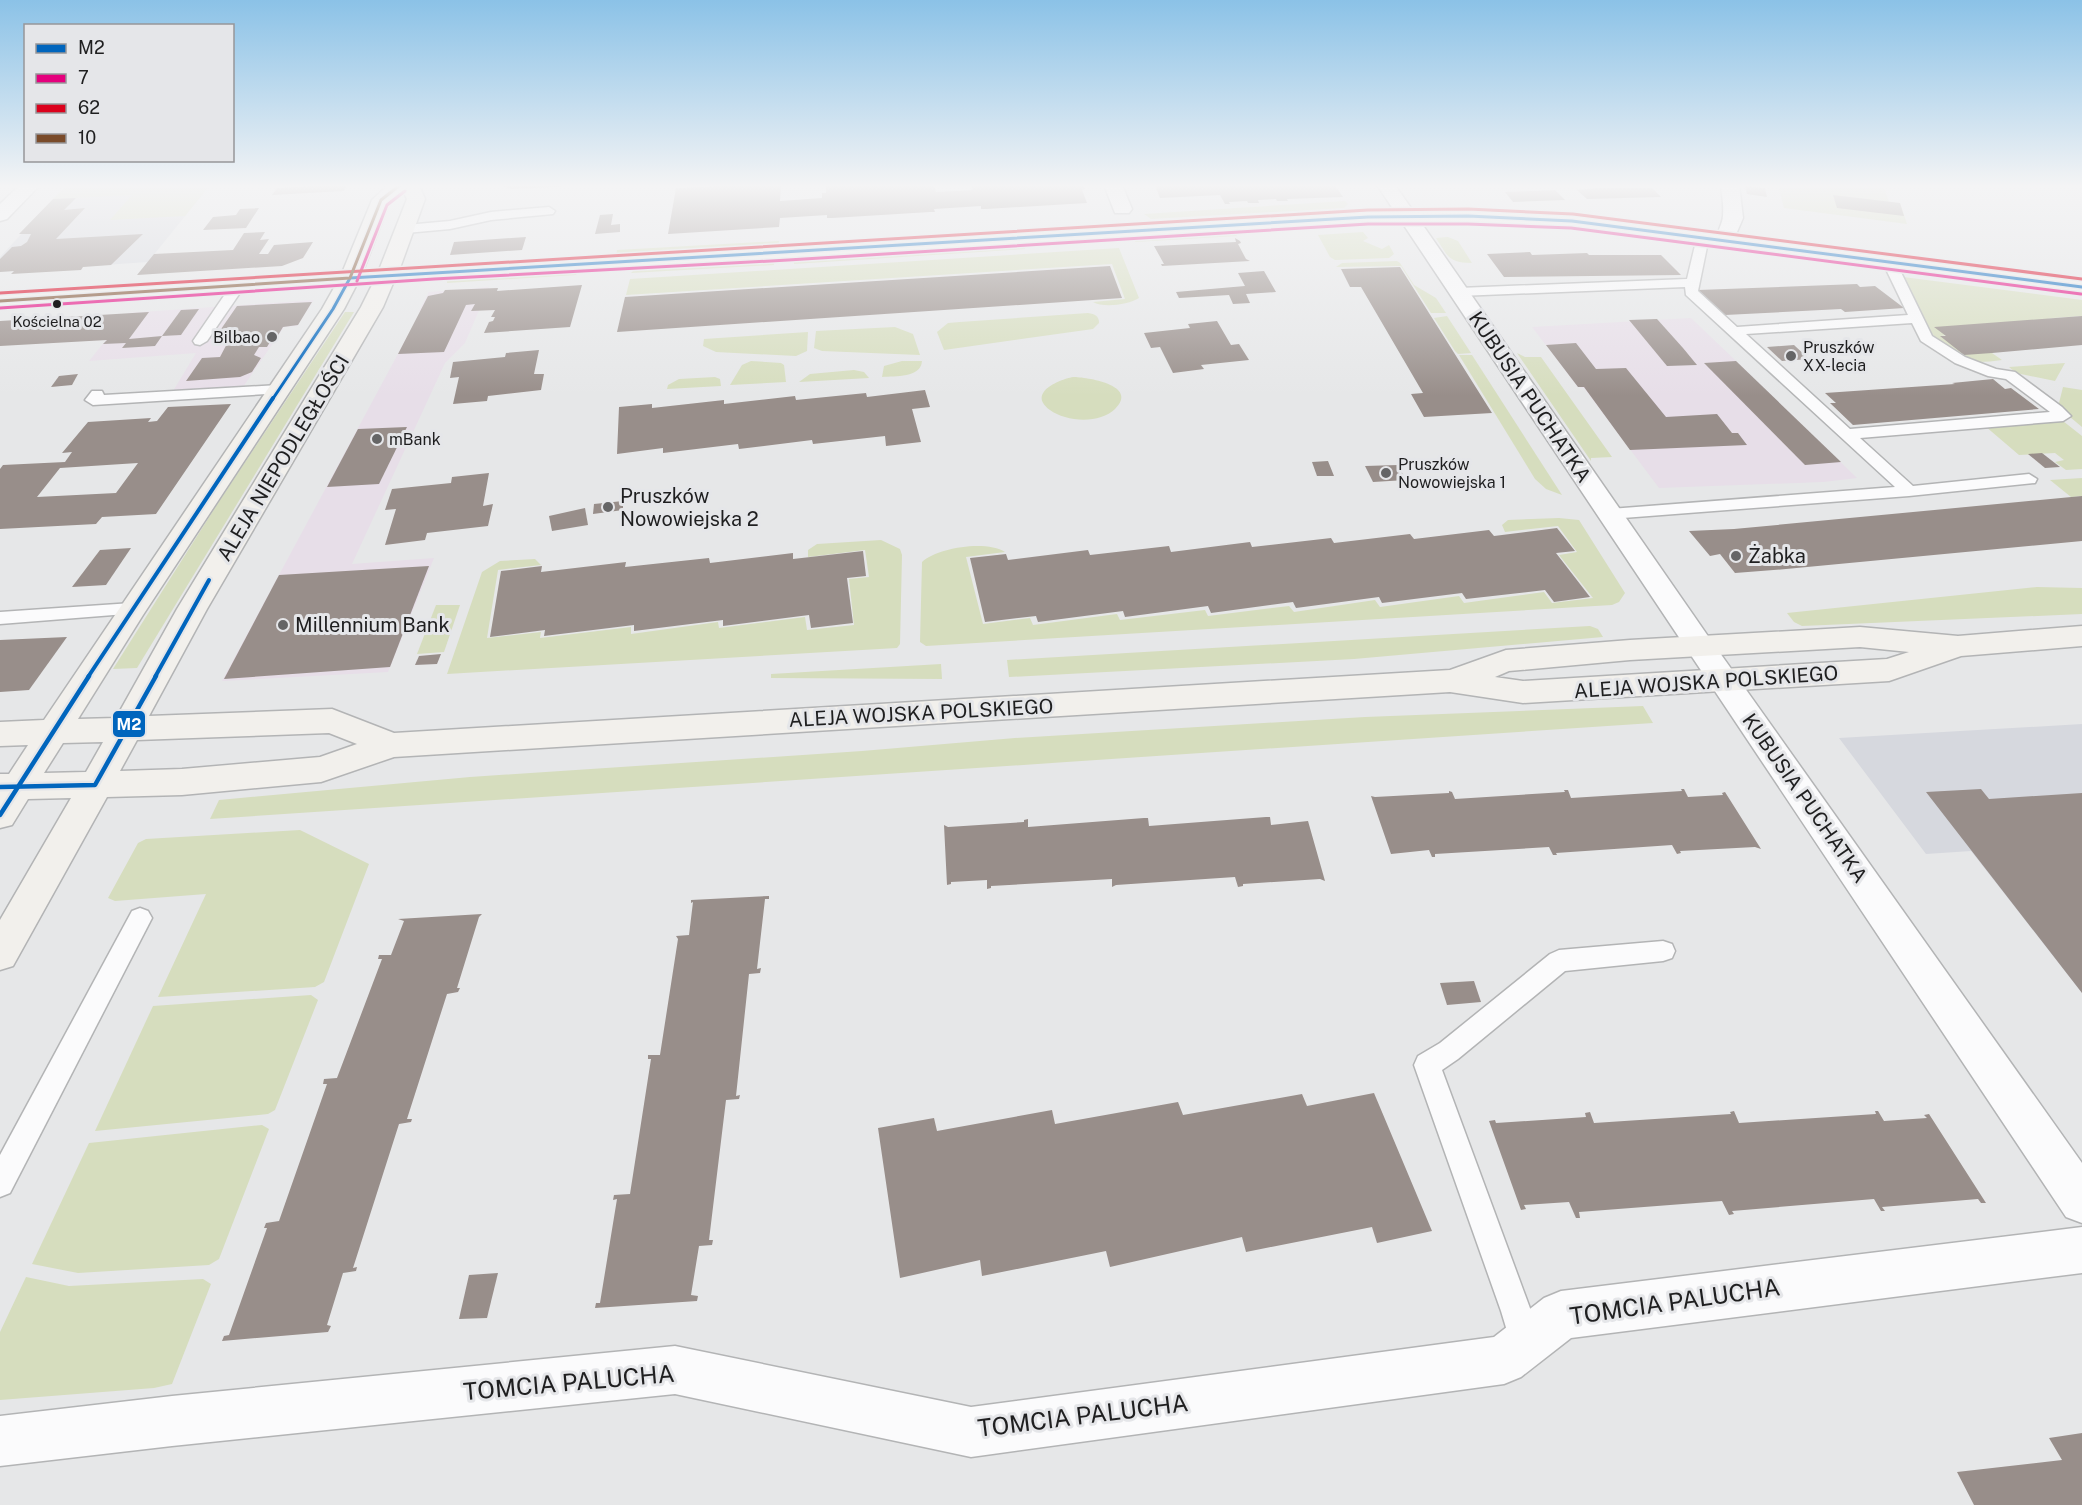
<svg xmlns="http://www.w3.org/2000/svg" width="2082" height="1505" font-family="'Public Sans',sans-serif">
<rect width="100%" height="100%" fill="#e6e7e8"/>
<g fill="#e7dee8">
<polygon points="489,287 465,343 445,363 352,564 434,558 388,672 222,681 421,311 419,311 429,292"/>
<polygon points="314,300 297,326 284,327 243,387 173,391 196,353 89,361 128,313"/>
<polygon points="1691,318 1736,361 1857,478 1823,482 1659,488 1584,388 1578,387 1532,327"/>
</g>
<g fill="#d6d8de">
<polygon points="67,185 210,185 148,262 0,272 0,257"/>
<polygon points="2082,724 2082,993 1971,851 1926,854 1839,738"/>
</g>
<g fill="#d6ddbe">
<polygon points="67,185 210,185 185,216 110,220 132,195 53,199"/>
<polygon points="1778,185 1883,185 1889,202 1900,203 1907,224 1784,208"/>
<polygon points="1345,201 1348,204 1344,208 1151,219 1144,214"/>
<polygon points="1234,232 1237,236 1135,242 1134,238"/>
<polygon points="1363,232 1368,238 1363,241 1382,249 1389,245 1394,254 1389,258 1335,260 1330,257 1318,235"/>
<path d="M1448,237L1458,241L1472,263C1448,263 1448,256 1436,238Z"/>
<polygon points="779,241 778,247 616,256 617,250"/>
<polygon points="1023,245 1025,249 794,264 794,259"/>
<path d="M1119,248L1139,298C1128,305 1103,308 1093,302L1125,299L1112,264L626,295L630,279Z"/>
<polygon points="774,260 774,265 631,273 635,269"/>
<polygon points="1397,261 1400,263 1414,285 1436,298 1446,313 1431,313 1401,266 1336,267 1342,263"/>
<polygon points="577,273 576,275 447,283 447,281"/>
<path d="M1903,277L2082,300V316L2053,318L1941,336L1992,353L2002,360C1994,361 1986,362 1978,362C1936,360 1918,309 1903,277Z"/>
<polygon points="345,312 354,312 137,668 113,669 218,503"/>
<path d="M1088,313C1095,314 1099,316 1099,323L1093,329L944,350L937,332L948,323L960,322Z"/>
<polygon points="1447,316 1471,353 1458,354 1455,351 1434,318"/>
<polygon points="895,327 913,334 920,355 822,351 814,348 816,331"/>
<polygon points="808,332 807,351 796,356 716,352 703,346 704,339"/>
<polygon points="1517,353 1525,357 1541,357 1612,457 1591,458 1591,461"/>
<polygon points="1459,355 1472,355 1562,495 1546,489 1535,479"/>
<polygon points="751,361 781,363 784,365 786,382 730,385 742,365"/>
<path d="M902,361H922C921,378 895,376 882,377L884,366Z"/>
<polygon points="2065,363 2055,381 2016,373 2009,367"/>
<polygon points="854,370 864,372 869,378 799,382 810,374"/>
<polygon points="715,377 720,379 721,386 667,389 668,385 679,379"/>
<path d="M1073,377C1086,377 1140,385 1115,409C1100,424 1066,422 1050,410C1027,393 1058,380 1073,377Z"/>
<polygon points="2063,387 2082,390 2082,427 2058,407"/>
<polygon points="2054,420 2063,421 2082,436 2082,469 2066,470 2055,462 2064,460 2055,453 2019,455 1985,426"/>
<polygon points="2082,478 2082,496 2071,497 2050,480"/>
<path d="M1559,518L1579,520L1625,593L1619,602L1612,605L926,646L920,642L922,562C938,547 987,540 1005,552L966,557L983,624L1030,618L1033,625L1117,614L1120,620L1205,610L1208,616L1289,606L1294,612L1375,600L1380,607L1459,596L1464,603L1544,592L1552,603L1593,598L1559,555L1577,552L1558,526L1505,532L1502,525L1508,520Z"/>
<polygon points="881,540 900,549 902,555 900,644 897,648 447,674 482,572 500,561 535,559 541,565 498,570 487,638 541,632 540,638 631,627 631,634 718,622 719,628 805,617 807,630 854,625 849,579 869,577 865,550 808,557 808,550 817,544"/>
<polygon points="2037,587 2082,588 2082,614 1802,626 1794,622 1787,613"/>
<polygon points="436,605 460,605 444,652 417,654"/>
<polygon points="1590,626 1598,629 1603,637 1354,659 1009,677 1007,660"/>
<polygon points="941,664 942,679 771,678 771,674"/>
<polygon points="1643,706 1653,723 210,819 219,800 470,777 862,751 1015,738 1365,717"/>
<polygon points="300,830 369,864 324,982 315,987 158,997 206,894 115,901 108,898 138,843 146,839"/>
<polygon points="311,995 318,1000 275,1110 268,1114 95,1131 153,1006"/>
<polygon points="262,1125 269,1129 219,1259 209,1265 78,1273 32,1264 89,1143"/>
<polygon points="26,1277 69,1286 203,1279 211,1284 172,1384 154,1388 0,1400 0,1332"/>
</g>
<g fill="#988e8a" fill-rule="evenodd">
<polygon points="324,185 347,185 344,191 272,195 277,188"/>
<polygon points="499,185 561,185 561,187 511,189"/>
<polygon points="740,185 781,185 780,201 822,198 822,193 826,193 826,185 930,185 935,187 936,192 972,190 971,185 1084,185 1085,189 1082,190 1087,203 986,209 981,209 981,206 934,209 935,212 930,212 832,218 827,218 827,215 780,218 779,227 668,234 676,188"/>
<polygon points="1155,185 1335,185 1343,197 1287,199 1288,201 1277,201 1276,199 1258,200 1259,203 1248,203 1247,201 1229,202 1230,204 1225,204 1220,195 1160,198"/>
<polygon points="1745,186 1765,188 1767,197 1747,194"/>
<polygon points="1596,188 1652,188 1661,197 1587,199 1577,190"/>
<polygon points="1555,190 1565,200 1513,202 1505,192"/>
<polygon points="1833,195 1900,203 1904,216 1837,208"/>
<polygon points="76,198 64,210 85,208 56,239 143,234 111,265 83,267 81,270 11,274 14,271 0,272 0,259 12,247 21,246 27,242 31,234 19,234 53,199"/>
<polygon points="259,208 246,228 203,230 213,217 236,215 240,209"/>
<polygon points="613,214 611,225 620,224 620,232 595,234 600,215"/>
<polygon points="265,232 260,240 269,239 259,254 268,254 274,245 313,242 303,258 282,266 137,275 154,254 233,250 244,233"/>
<polygon points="526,237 522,250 450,255 454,242"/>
<polygon points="1235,238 1240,241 1241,243 1238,244 1246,259 1250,261 1162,266 1161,264 1164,264 1154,246 1236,242"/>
<polygon points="1530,252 1532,255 1587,253 1589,255 1661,255 1681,275 1504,277 1487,254"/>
<polygon points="1110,266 1122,298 617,332 625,297"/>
<polygon points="1400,267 1492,413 1424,417 1411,394 1423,393 1361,287 1350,287 1341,269"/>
<polygon points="1264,271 1276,292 1246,294 1250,303 1233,304 1229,295 1179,298 1176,292 1245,286 1238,273"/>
<polygon points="1857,284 1860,287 1875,286 1904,308 1845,312 1841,309 1725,315 1698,290"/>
<polygon points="582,285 570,327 484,333 489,322 493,321 495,317 491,317 495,310 471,311 475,304 466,305 444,352 398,354 428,296 443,293 445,290 498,288 497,291"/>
<polygon points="312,302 298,325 283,327 274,342 270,342 267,347 259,347 254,355 261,358 252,372 240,377 186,381 202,358 220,357 231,336 239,334 241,331 219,332 237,306"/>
<polygon points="199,309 181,335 162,336 181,310"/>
<polygon points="149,312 129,339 162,336 155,346 122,348 126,343 103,344 107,340 0,346 0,321"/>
<polygon points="2082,316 2082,345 1992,353 1964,355 1940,336 1946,336 1934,327"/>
<polygon points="1657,319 1683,348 1697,365 1667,366 1629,320"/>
<polygon points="1217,321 1231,345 1239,344 1249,360 1201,365 1204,369 1173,373 1160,347 1151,348 1144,333 1190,328 1188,324"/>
<polygon points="1576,343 1596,369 1626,368 1666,417 1717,414 1732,433 1738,433 1747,445 1630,450 1584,387 1578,387 1546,345"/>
<polygon points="1794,345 1809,359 1782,361 1767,347"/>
<polygon points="539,350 534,374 544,374 541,390 488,396 487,401 453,404 459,377 450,378 453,362 505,357 506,353"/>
<polygon points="1736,361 1841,462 1805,465 1704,363"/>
<polygon points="78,374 72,385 51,387 59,376"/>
<polygon points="1993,379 2005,389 2011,388 2039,409 1853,425 1830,403 1836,403 1825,393 1955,384 1952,383"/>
<polygon points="925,390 930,407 912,409 921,442 886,446 885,436 813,444 812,440 739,449 738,444 663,453 663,448 617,454 619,407 652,404 652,408 724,400 724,404 795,396 796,400 866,393 867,397"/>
<path d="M231,404L156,514L102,517L96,524L0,529V469L3,465L65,462L72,452L62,453L88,422L151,418L148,422L157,421L168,407ZM138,463L116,493L37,497L60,468Z"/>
<polygon points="407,427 379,484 327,487 358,429"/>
<polygon points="2042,453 2060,467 2045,468 2028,454"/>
<polygon points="1328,461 1334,476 1317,476 1312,462"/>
<polygon points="1398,465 1406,480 1373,482 1365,466"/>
<polygon points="489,473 483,506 493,504 488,526 427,533 425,540 385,545 396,509 385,510 392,489 451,483 452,477"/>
<polygon points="2082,496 2082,541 1786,569 1735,573 1720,554 1710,556 1689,531 1734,529"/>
<polygon points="623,501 623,510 593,514 594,504"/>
<polygon points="585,508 588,525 552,531 549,516"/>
<polygon points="1557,528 1575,551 1556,553 1590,597 1554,602 1545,590 1466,599 1462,593 1382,603 1379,597 1296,608 1293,602 1211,613 1208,606 1125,617 1123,611 1038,622 1036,616 985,622 970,558 1006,554 1008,560 1088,550 1090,555 1169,546 1171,552 1250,542 1252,547 1331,538 1334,543 1410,534 1414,539 1489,530 1494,536"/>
<polygon points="131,548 106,585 72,587 100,550"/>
<polygon points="863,551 866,576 847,578 853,623 811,628 809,615 723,626 723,620 634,631 634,625 544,636 545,630 490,637 501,571 542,566 541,572 626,562 625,567 709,558 710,563 793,553 793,559"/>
<polygon points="429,566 390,667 224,679 279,575"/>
<polygon points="67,637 29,690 0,692 0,640"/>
<polygon points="441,654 437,664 415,665 419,656"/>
<polygon points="1681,789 1684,789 1688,797 1723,795 1722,793 1725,792 1761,849 1755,847 1680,851 1681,853 1677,854 1672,845 1556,853 1557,855 1553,855 1549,847 1435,854 1435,857 1432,857 1429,850 1391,854 1371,796 1375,797 1449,793 1449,791 1452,792 1455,799 1565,792 1564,790 1568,790 1571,798 1682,791"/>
<polygon points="1981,789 1989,799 2082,793 2082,993 1926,792"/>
<polygon points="1266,817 1270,817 1271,825 1308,821 1325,881 1320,879 1243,884 1243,886 1238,887 1235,877 1116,885 1112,887 1112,879 991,886 991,888 987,889 987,880 951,882 951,884 947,885 944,825 948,827 1024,822 1024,820 1028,819 1028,827 1144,818 1148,818 1149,826"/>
<polygon points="769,896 769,899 765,899 757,969 761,968 760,973 749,974 736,1096 740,1095 739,1099 726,1100 709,1240 713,1240 712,1245 699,1246 691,1295 698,1296 697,1301 595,1308 596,1303 600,1303 617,1199 613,1200 614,1195 630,1194 651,1059 648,1059 648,1055 660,1055 678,939 676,936 689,935 693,902 691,903 691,900"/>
<polygon points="482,914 479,917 457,988 460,988 458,992 447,994 407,1119 412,1119 411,1122 399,1124 353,1268 357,1267 356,1271 343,1273 327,1325 331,1326 328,1332 222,1341 224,1336 229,1335 267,1228 264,1228 266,1223 279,1221 327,1084 323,1084 324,1079 337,1078 382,959 378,959 379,955 391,955 404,921 398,919"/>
<polygon points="1474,981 1481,1002 1447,1005 1440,983"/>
<polygon points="1374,1093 1432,1231 1377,1243 1372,1227 1246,1252 1242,1237 1110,1267 1106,1251 982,1276 980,1260 900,1278 878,1128 934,1118 937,1131 1052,1110 1055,1124 1178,1102 1183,1115 1302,1094 1307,1106"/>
<polygon points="1734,1111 1739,1123 1876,1114 1875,1111 1878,1111 1884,1121 1927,1118 1924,1115 1929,1114 1986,1203 1981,1203 1978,1199 1882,1207 1885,1211 1881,1211 1874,1199 1732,1211 1734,1214 1729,1215 1722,1201 1579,1212 1580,1218 1576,1218 1569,1202 1524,1205 1526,1209 1521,1210 1489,1121 1495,1120 1496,1123 1586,1117 1585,1113 1590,1112 1594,1123 1731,1114 1730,1112"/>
<polygon points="498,1273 487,1318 459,1319 469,1275"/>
<polygon points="2082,1433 2082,1505 1974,1505 1957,1472 2062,1460 2049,1438"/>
</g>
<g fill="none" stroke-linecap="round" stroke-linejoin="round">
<g stroke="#b3b4b5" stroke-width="3">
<g id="lane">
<polygon points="549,207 555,211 553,214 491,220 450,229 406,233 400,229 406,225 450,221 491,212"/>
<path d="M1703,233L1709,237L1698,291L1737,327L1908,315L1883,263L1885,260H1895L1932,336L1965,357L1996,369L2015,372L2062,407L2071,416L2063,421L1860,438L1913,486L2029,474L2037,479L2035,483L1909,496L1610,519L1604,518L1601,514L1604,510L1610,509L1895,487L1686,295L1685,287L1459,296L1452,292L1459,288L1687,279L1697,237ZM1912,323L1921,341L1955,363L1988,376L2006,379L2050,412L1850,429L1746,334Z"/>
<polygon points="237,283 244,287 207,341 200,345 195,344 193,341 232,284"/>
<polygon points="278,385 283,387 286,390 283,393 93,405 85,400 92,391 102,391 104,395"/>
<polygon points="132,603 139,605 141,609 139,613 0,624 0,612"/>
<polygon points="140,908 148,911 152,918 10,1193 0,1197 0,1155 132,911"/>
<polygon points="1663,941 1672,944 1675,951 1672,958 1663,961 1565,971 1458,1059 1442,1070 1531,1311 1540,1343 1536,1354 1525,1358 1514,1354 1501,1311 1414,1065 1418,1056 1440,1043 1550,954 1559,950"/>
</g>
</g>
<g stroke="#b3b4b5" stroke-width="3">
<g id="street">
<polygon points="20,185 40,185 7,219 0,221 0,204"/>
<polygon points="1104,185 1122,185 1132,209 1129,213 1115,213"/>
<polygon points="1377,185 1395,185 1710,639 2082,1163 2082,1223 2066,1217"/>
<path d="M1721,185H1739L1743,218L1737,232L1738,241L1735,245H1721C1713,234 1722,228 1723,216C1724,206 1722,195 1721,185Z"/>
<polygon points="2082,1227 2082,1273 1571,1338 1521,1377 1504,1384 971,1457 675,1394 172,1446 0,1466 0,1416 172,1396 675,1346 971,1407 1494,1337 1544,1298 1561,1291"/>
</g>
</g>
<g stroke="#b3b4b5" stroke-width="3">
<path id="secondary" d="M388,185H419L425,199L400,268L1368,211L1468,210L1572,215L2082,281V293L1572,227L1468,222L1368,223L394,281L383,307L207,609L149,716L332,709L394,733L1450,670L1506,650L1630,640L1860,627L1958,636L2082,626V646L1961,656L1889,681L1523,703L1450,692L394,757L321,782L182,795L107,797L13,966L0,970V920L71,798L28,799L12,825L0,828V774H9L28,745L0,746V722L44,720L322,309L335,286L0,307V295L342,273L372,200ZM403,191L407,199L379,270L363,271L389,203ZM373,283L361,307L177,609L116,718L78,719L143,615L344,309L357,284ZM1860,647L1909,652L1887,659L1523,681L1495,677L1509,671L1630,660ZM329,733L357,744L320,757L182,769L120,771L137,740ZM103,742L86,772L44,773L63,743Z"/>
</g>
<use href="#lane" fill="#fbfbfc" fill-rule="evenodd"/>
<use href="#street" fill="#fbfbfc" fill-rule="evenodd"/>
<use href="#secondary" fill="#f2f0ec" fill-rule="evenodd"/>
<g stroke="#e5e6e9" stroke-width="6">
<polyline id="bus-1-far2" points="272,400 333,309 350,278 1368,217 1468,216 1572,221 2082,287"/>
</g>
<g stroke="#e5e6e9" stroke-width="8">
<g id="bus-1-far1">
<polyline points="88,677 273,398"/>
<polyline points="155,677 209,580"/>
</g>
</g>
<g stroke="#e5e6e9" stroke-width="9">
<g id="bus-1">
<polyline points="0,787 95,785 156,676"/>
<polyline points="0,815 89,676"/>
</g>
</g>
<g stroke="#e5e6e9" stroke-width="6">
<g id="bus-2">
<polyline points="357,281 387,205 405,191"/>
<polyline points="0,308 434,279 788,260 1368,224 1468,224 1571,228 2081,294"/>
</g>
</g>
<g stroke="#e5e6e9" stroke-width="6">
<polyline id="bus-3" points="0,293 1368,210 1468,209 1573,214 2082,279"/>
</g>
<g stroke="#e5e6e9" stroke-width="6">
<polyline id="bus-4" points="0,301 350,278 381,200 400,185"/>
</g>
<use href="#bus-1-far2" stroke="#0065bd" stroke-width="3"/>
<use href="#bus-1-far1" stroke="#0065bd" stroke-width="4"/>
<use href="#bus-1" stroke="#0065bd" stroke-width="4.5"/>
<use href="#bus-2" stroke="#e5007d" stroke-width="3"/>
<use href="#bus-3" stroke="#db011c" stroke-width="3"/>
<use href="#bus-4" stroke="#7a4b2a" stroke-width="3"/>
</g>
<linearGradient id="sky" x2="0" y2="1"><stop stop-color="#8bc2e7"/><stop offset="0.47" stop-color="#f4f4f5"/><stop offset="1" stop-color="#f4f4f5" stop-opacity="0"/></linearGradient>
<rect width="2082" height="396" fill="url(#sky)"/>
<circle fill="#1f1f20" stroke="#e5e6e9" stroke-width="2" cx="57" cy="304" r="5"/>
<g fill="#656566" stroke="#e5e6e9" stroke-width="2">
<circle cx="272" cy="337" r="6"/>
<circle cx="1791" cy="356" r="6"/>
<circle cx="377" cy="439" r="6"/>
<circle cx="1386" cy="473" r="6"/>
<circle cx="608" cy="507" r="6"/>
<circle cx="1736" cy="556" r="6"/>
<circle cx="283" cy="625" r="6"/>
</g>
<g text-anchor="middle" stroke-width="6" stroke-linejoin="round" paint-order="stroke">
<g font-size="15" fill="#1f1f20" stroke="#e5e6e9">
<text x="57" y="327">Kościelna 02</text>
</g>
<g font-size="16" fill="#1f1f20" stroke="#e5e6e9" text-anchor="start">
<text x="260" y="343" text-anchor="end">Bilbao</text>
<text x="1803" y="353">Pruszków<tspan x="1803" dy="18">XX-lecia</tspan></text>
<text x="389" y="445">mBank</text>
<text x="1398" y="470">Pruszków<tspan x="1398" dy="18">Nowowiejska 1</tspan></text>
</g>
<g font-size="20" fill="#1f1f20" stroke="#e5e6e9">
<text transform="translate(1530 397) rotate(56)" y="7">KUBUSIA PUCHATKA</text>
<text transform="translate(283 458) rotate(-59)" y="7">ALEJA NIEPODLEGŁOŚCI</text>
<text transform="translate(1706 682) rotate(-4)" y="7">ALEJA WOJSKA POLSKIEGO</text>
<text transform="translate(921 713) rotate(-3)" y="7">ALEJA WOJSKA POLSKIEGO</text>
<text transform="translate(1805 798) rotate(55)" y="7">KUBUSIA PUCHATKA</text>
</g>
<g font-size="20" fill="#1f1f20" stroke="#e5e6e9" text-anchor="start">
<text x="620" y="503">Pruszków<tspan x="620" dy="23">Nowowiejska 2</tspan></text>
<text x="1748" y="563">Żabka</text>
<text x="295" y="632">Millennium Bank</text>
</g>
<g font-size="24" fill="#1f1f20" stroke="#e5e6e9">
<text transform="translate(1675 1302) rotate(-8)" y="8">TOMCIA PALUCHA</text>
<text transform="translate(569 1383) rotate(-5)" y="8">TOMCIA PALUCHA</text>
<text transform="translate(1083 1416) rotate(-7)" y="8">TOMCIA PALUCHA</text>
</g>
</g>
<rect stroke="#e5e6e9" stroke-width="2" x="112" y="710" width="34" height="28" rx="6" fill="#0065bd"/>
<g font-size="16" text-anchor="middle" font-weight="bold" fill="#fff">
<text x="129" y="730">M2</text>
</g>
<rect x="24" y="24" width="210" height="138" fill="#e5e6e9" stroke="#969699" stroke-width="1.5"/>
<rect x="36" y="44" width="30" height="9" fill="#0065bd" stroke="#969699" stroke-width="1.5"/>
<text x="78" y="54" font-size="18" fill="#1f1f20">M2</text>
<rect x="36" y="74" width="30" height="9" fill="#e5007d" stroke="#969699" stroke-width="1.5"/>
<text x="78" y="84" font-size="18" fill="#1f1f20">7</text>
<rect x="36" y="104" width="30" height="9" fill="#db011c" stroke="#969699" stroke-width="1.5"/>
<text x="78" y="114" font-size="18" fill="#1f1f20">62</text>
<rect x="36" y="134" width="30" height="9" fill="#7a4b2a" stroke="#969699" stroke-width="1.5"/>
<text x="78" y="144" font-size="18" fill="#1f1f20">10</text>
</svg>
